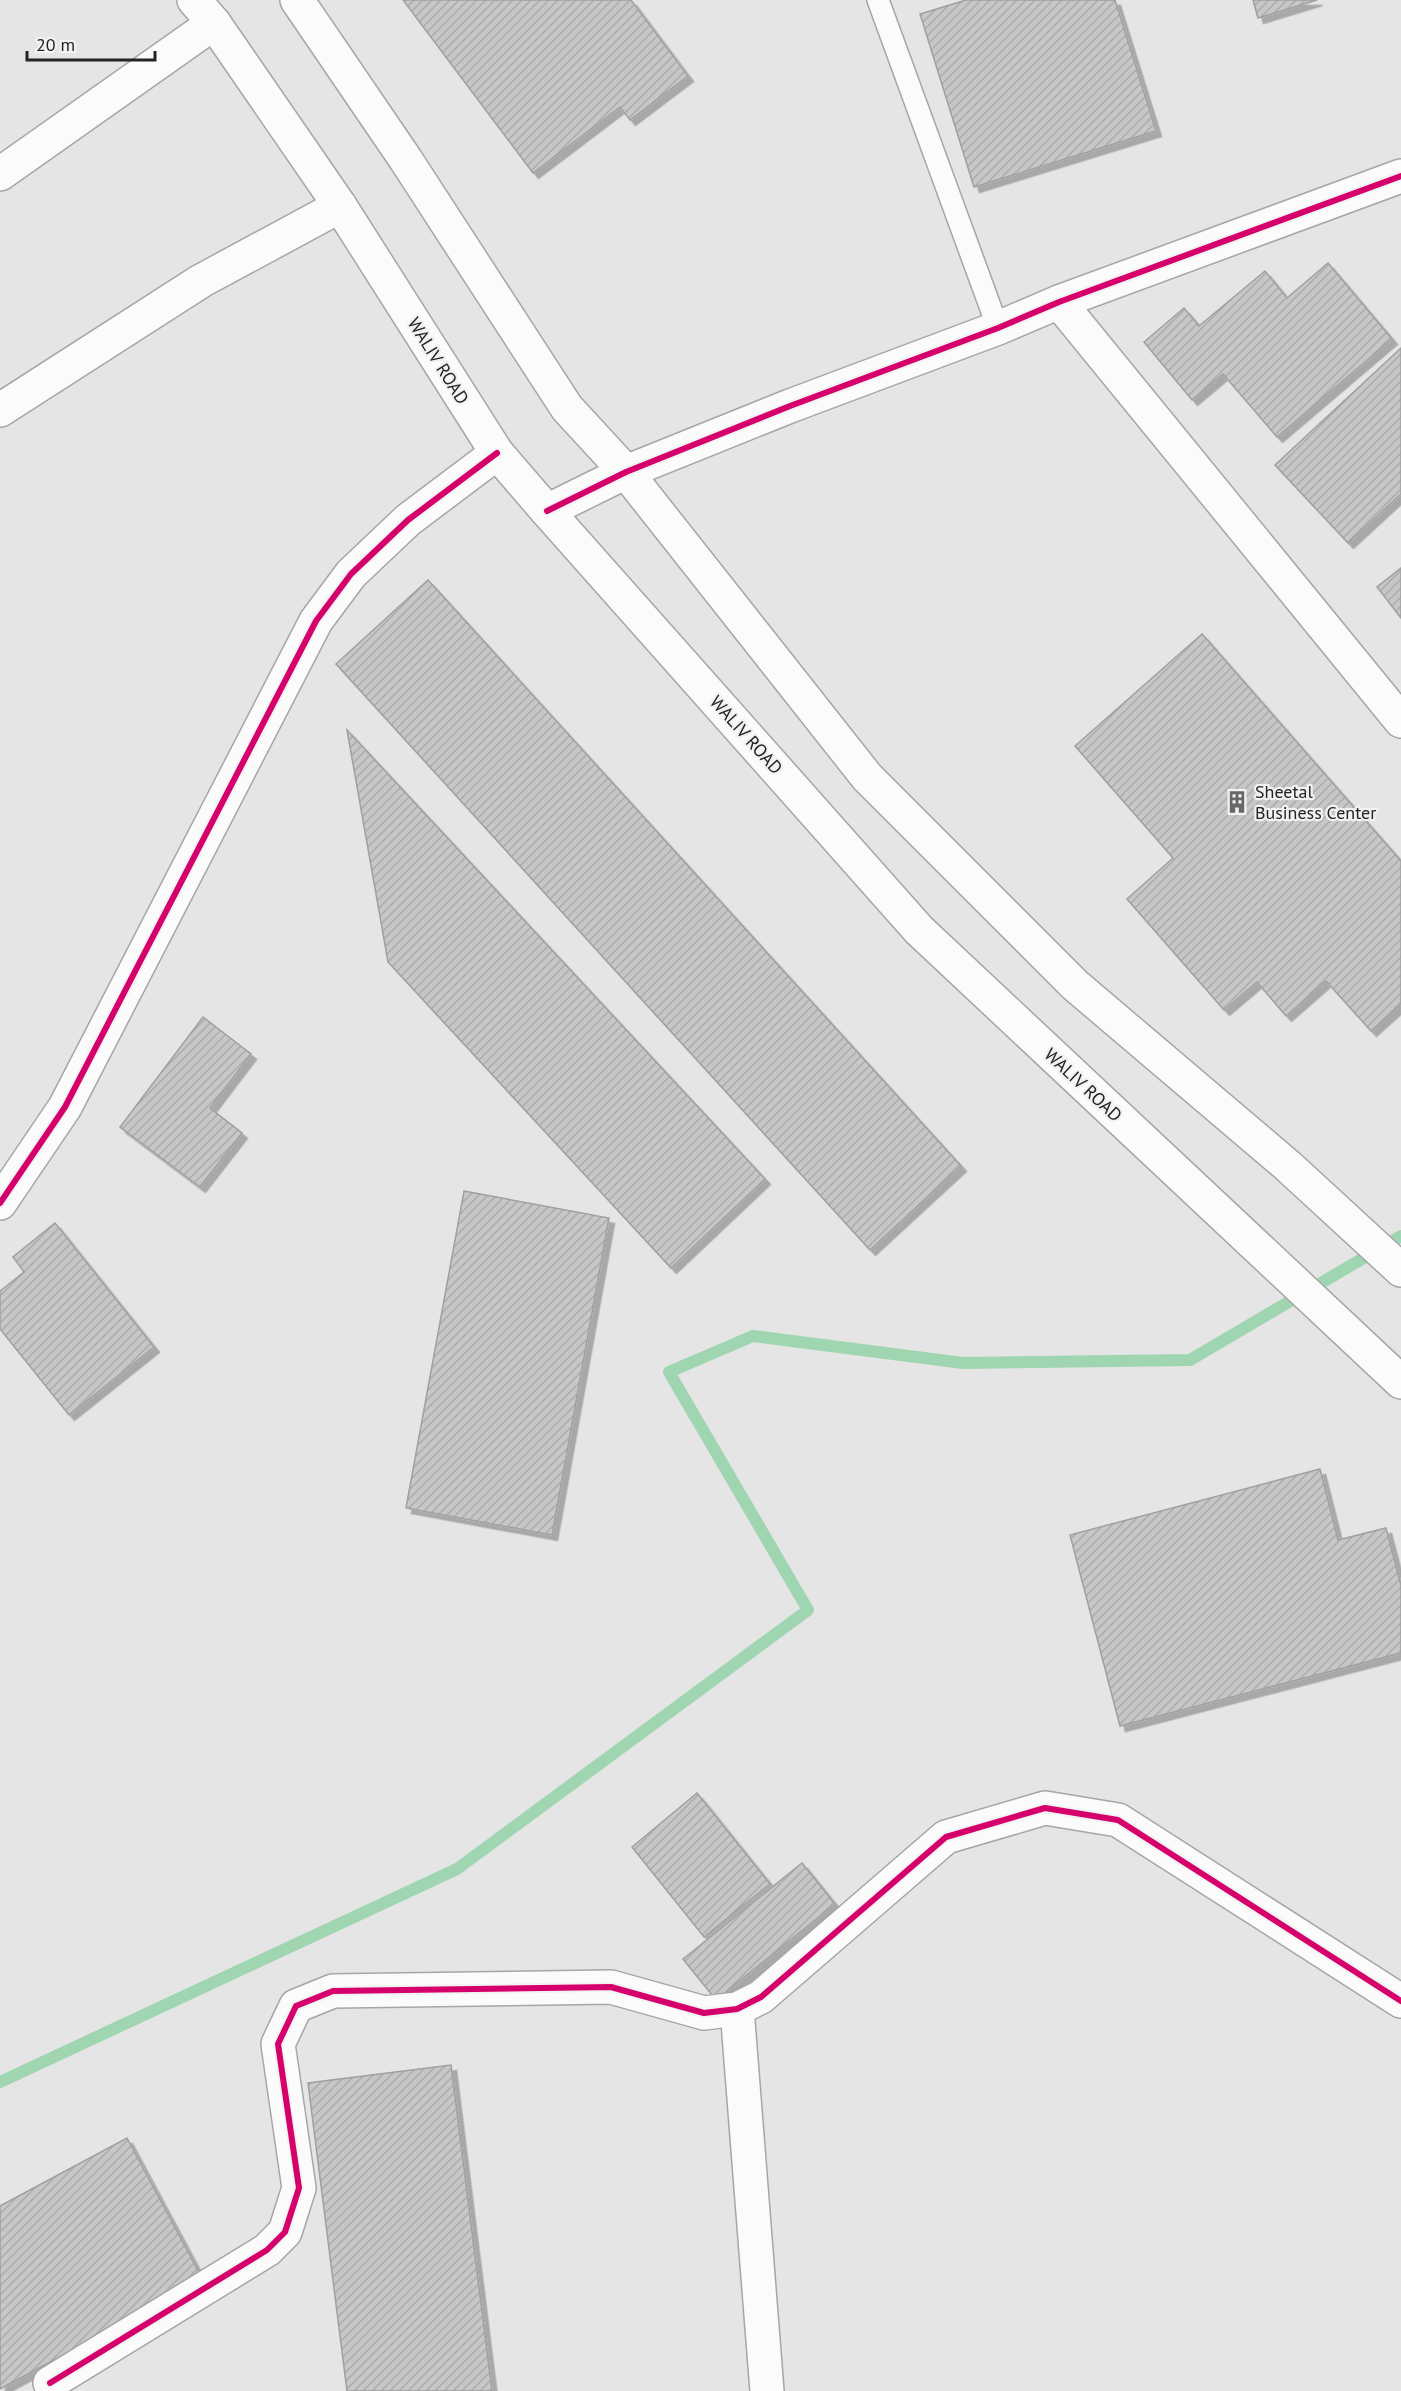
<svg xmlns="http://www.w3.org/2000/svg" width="1401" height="2391" font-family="'PT Sans',sans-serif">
<defs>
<pattern id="building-hatch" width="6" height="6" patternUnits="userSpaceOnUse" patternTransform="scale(1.5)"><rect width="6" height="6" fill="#c6c7c6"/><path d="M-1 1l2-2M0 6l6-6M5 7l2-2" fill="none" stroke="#aaabaa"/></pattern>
<filter id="shadow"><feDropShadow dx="5.5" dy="5.5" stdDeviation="0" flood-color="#0004"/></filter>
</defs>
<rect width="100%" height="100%" fill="#e4e5e4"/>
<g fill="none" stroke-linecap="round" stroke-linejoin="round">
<polyline stroke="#9fd6b1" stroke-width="12" points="0,2082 457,1869 808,1610 669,1372 753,1336 963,1363 1190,1360 1401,1236"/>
</g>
<g fill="url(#building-hatch)" stroke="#9fa09f" stroke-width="1.5" filter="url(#shadow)">
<polygon points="403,0 631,0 688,76 630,120 620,107 533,173"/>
<polygon points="966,0 1115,0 1156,131 974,187 920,14"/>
<polygon points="1253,0 1317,0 1258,18"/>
<polygon points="1328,263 1392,339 1277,437 1223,374 1192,400 1144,342 1184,308 1199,326 1265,271 1287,298"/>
<polygon points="1401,348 1401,494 1348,543 1275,465"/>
<polygon points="1401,568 1401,618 1377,587"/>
<polygon points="428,580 961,1166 870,1250 336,664"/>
<polygon points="1202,634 1401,861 1401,1004 1371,1031 1326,981 1286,1016 1257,982 1224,1010 1127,899 1173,858 1075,746"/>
<polygon points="347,730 765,1179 671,1268 388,962"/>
<polygon points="203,1017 251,1054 210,1108 242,1133 200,1187 120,1127"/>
<polygon points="464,1191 609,1218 552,1535 406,1508"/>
<polygon points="55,1223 154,1347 69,1415 0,1329 0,1291 24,1272 13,1257"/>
<polygon points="1320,1469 1338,1540 1386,1528 1401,1585 1401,1653 1120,1726 1070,1535"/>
<polygon points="697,1793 770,1884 704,1937 632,1847"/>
<polygon points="802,1863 835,1904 716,2000 683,1959"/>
<polygon points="451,2065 492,2391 347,2391 308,2083"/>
<polygon points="127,2138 203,2280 0,2389 0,2206"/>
</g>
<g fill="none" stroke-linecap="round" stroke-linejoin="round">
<g stroke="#a5a6a5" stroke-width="24">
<polyline id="lane" points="878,0 998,328"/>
</g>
<g stroke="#a5a6a5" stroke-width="36">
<g id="street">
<polyline points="0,174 214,23"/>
<polyline points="1059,302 1401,721"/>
<polyline points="0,410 201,281 340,206"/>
<polyline points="547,511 626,472 790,406 998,328 1059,302 1401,176"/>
<polyline points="0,1203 65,1107 316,621 351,574 408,520 497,453"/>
<polyline points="737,2009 767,2391"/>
<polyline points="50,2383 267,2250 285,2232 299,2188 278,2044 296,2006 333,1991 611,1987 704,2013 737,2009 761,1997 946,1837 1045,1808 1118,1820 1401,2001"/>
</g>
</g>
<g stroke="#a5a6a5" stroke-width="36">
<g id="secondary">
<polyline points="194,0 214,23 340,206 497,453 547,511 919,930 1401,1382"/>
<polyline points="297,0 406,160 567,408 626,472 867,777 1075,985 1288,1166 1401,1270"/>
</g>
</g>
<use href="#lane" stroke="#fbfbfb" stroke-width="21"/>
<use href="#street" stroke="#fbfbfb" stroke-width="33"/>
<use href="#secondary" stroke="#fbfbfb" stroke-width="33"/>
<g stroke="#f0f3f1" stroke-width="10">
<g id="cycleway">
<polyline points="547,511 626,472 790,406 998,328 1059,302 1401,176"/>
<polyline points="0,1203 65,1107 316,621 351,574 408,520 497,453"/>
<polyline points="50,2383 267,2250 285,2232 299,2188 278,2044 296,2006 333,1991 611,1987 704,2013 737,2009 761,1997 946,1837 1045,1808 1118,1820 1401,2001"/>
</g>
</g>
<use href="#cycleway" stroke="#d6006c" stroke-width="6"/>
</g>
<defs>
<g id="building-bare" transform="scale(1.8)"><path d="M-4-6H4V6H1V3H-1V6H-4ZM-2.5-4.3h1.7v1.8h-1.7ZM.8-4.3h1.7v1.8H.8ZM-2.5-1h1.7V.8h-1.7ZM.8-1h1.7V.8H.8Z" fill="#666766" stroke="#f0f3f1" stroke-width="2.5" paint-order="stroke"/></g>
</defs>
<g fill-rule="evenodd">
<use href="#building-bare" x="1237" y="802"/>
</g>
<g text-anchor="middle" stroke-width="4.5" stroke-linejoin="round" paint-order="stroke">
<g font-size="18" fill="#222322" stroke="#f0f3f1">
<text transform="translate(438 361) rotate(58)" y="6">WALIV ROAD</text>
<text transform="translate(746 735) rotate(48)" y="6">WALIV ROAD</text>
<text transform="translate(1083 1085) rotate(43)" y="6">WALIV ROAD</text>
</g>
<g font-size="18" fill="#222322" stroke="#f0f3f1" text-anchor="start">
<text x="1255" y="798">Sheetal<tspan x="1255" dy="21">Business Center</tspan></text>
</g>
</g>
<path d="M27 51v9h128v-9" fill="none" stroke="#222322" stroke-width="3"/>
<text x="36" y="51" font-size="18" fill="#222322" stroke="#f0f3f1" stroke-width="4.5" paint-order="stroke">20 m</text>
</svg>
